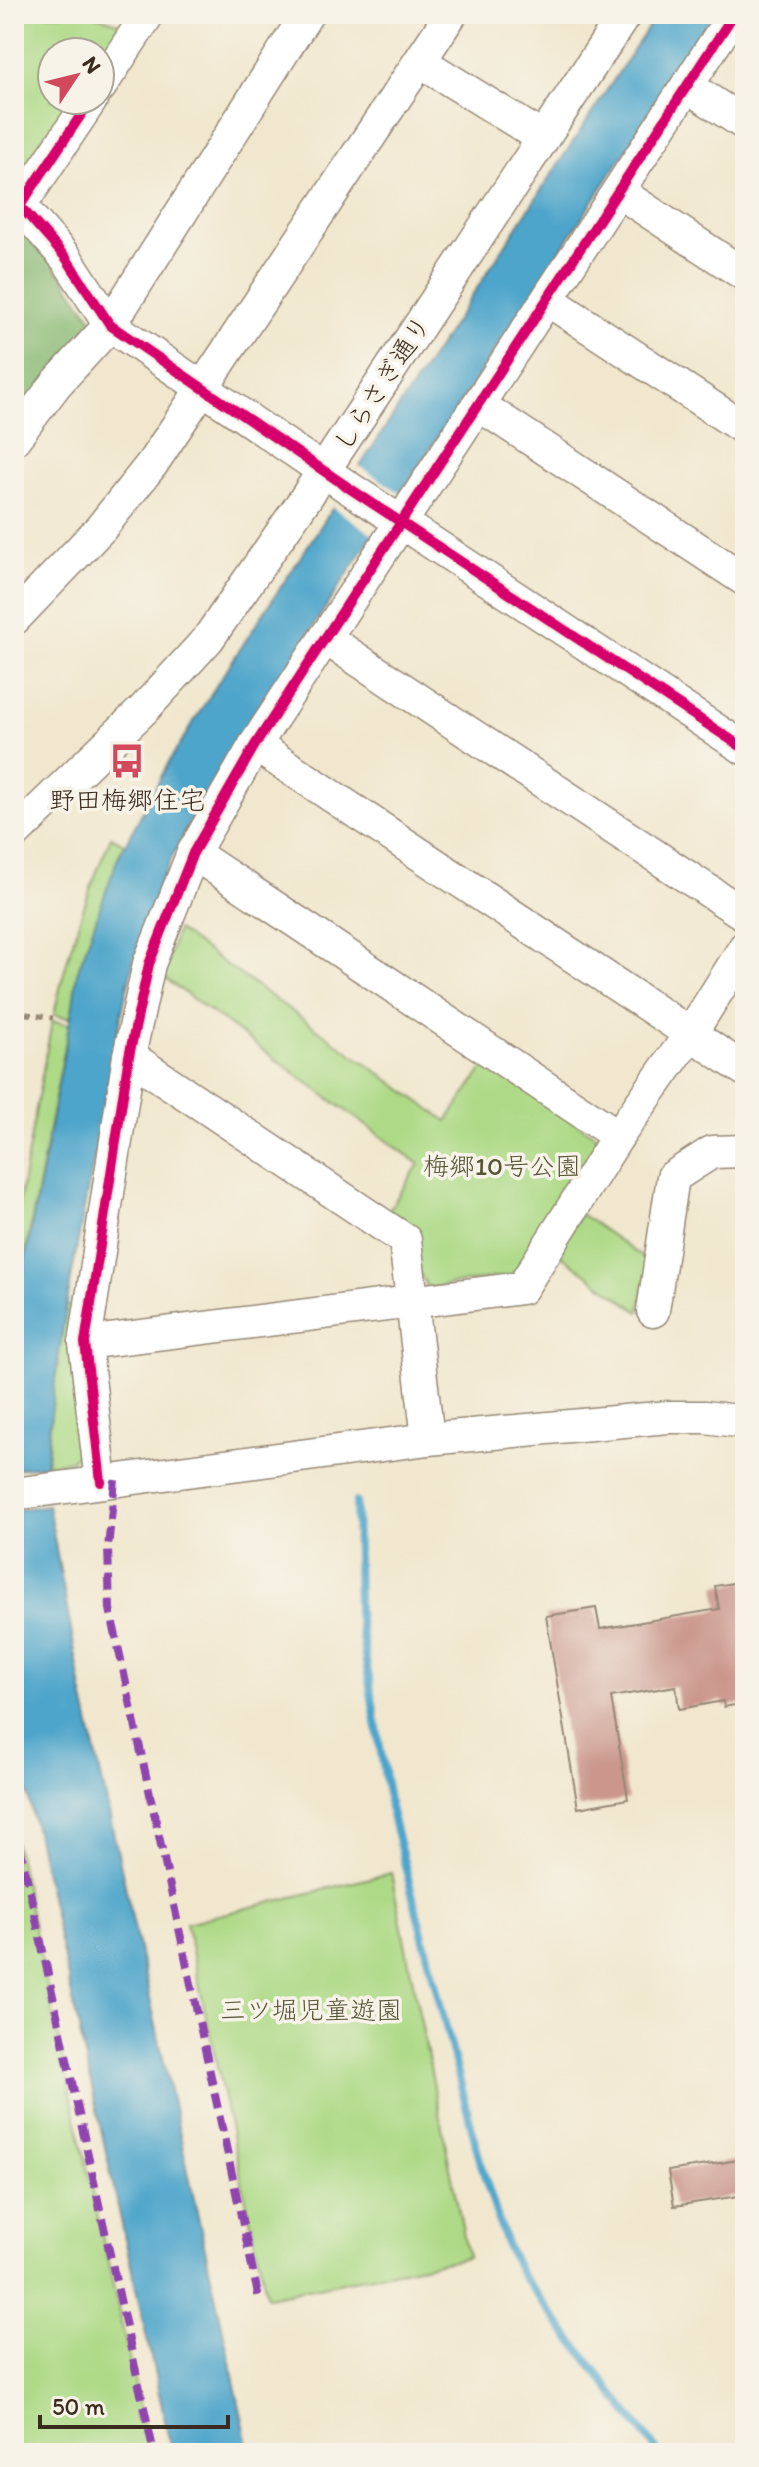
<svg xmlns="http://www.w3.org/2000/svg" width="759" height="2467" font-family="Itim,'Klee One',sans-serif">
<rect width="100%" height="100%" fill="#f7f3e8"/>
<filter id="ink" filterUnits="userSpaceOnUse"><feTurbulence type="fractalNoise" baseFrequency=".0125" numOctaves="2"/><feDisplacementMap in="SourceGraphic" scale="16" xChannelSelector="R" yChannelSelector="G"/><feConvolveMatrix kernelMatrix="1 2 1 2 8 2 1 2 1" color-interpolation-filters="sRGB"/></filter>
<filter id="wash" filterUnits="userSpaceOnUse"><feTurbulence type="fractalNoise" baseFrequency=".006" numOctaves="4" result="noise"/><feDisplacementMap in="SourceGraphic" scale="32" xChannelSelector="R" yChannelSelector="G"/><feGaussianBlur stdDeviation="1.8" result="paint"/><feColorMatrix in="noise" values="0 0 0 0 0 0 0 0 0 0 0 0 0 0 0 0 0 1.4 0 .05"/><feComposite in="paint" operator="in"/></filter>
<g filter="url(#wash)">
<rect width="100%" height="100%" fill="#f1e7ce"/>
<g fill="#aeda87" stroke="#748252" stroke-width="2">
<polygon points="19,14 92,14 118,23 121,34 100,66 100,52 52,52 52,100 78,100 14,198 14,21"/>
<path d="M111,837L124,844L117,860L70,1018L54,1015C67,953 86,895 111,837Z"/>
<polygon points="177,930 447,1121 486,1064 596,1136 598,1147 513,1275 428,1288 386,1214 419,1164 163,977"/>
<polygon points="52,1021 69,1024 23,1266 14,1264 14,1229"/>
<polygon points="581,1214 649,1262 639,1312 556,1252"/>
<polygon points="65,1305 73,1307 72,1351 83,1447 71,1460 47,1465 53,1384"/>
<polygon points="14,1837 150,2453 14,2453"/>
<polygon points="391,1873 468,2257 267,2297 186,1923"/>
</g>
<polygon fill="#8aba74" stroke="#627249" stroke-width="2" points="14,210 93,320 14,422"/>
<g fill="#4ea5cb" stroke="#446874" stroke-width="2">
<path d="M657,14H716L260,707C219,771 179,833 152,904C126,972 116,1046 102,1117C79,1233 56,1347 46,1465L14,1469V1320L73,1005L77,973L117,860L170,760L219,681Z"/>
<polygon points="48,1505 82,1690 250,2453 172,2453 14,1732 14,1510"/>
</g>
<polygon fill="#f1e7ce" points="359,466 402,494 374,535 332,507"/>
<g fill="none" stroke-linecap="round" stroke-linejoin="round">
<polyline stroke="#4ea5cb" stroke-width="8" points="356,1502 358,1613 390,1807 482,2168 506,2244 521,2274 659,2453"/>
</g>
<g id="blocks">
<g fill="#cb978c">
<polygon points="745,1581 745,1703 724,1707 723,1701 679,1709 676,1686 611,1697 628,1799 578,1808 546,1616 596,1608 600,1629 719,1609 715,1586"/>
<polygon points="745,2159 745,2195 674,2206 668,2171"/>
</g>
</g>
</g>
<g filter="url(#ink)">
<use href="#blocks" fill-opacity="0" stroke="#968876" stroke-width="2"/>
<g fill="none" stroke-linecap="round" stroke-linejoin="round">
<g stroke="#968876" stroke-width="35">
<g id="minor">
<polyline points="421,62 543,138"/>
<polyline points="687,86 745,124"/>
<polyline points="100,87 148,14"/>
<polyline points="91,100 20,206 66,258 110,325 346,486 745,749"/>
<polyline points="619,192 745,275"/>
<polyline points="548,300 745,429"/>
<polyline points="479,405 745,580"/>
<polyline points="14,439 56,384 110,325 307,14"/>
<polyline points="14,619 101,528 152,464 451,14"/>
<polyline points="325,638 745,915"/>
<polyline points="255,745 745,1070"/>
<polyline points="14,834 144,709 208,639 305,499 625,14"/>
<polyline points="193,853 618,1136"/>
<polyline points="129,1056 405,1240 428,1439"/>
<polyline points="653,1311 673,1177 712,1152 745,1151"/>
<polyline points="85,1343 522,1288 618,1136 691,1033 745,947"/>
<polyline points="101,1482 85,1343 129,1056 149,964 193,853 255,745 734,14"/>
<polyline points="14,1494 428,1439 668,1417 705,1417 745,1422"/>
</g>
</g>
<polyline stroke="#968876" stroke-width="5" stroke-dasharray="6 6" stroke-linecap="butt" points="14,1012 53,1018"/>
<use href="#minor" stroke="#fff" stroke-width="32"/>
<g stroke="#8e44ad" stroke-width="8" stroke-dasharray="16 8" stroke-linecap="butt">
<polyline points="115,1480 108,1548 110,1609 259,2299"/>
<polyline points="14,1820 154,2453"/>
</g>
<g stroke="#f7f3e8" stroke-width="15">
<g id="cycleway">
<polyline points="91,100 20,206 66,258 110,325 346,486 745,749"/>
<polyline points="101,1482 85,1343 129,1056 149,964 193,853 255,745 734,14"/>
</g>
</g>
<use href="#cycleway" stroke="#d6006c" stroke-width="10"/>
</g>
</g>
<defs>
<g id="bus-bare" transform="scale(2.76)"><path d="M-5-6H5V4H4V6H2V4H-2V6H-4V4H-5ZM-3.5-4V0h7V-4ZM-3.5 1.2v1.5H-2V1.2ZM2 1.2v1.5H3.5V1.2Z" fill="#d1495b" stroke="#f7f3e8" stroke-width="2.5" paint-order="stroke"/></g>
</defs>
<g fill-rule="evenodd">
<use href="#bus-bare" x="127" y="761"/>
</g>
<g text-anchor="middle" stroke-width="7" stroke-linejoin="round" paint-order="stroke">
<g font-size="26" fill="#3b2a1e" stroke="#f7f3e8">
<text transform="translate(382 383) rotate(-57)" y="9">しらさぎ通り</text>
</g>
<g font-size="26" fill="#3b2a1e" stroke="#f7f3e8">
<text x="127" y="809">野田梅郷住宅</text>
</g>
<g font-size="26" fill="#585638" stroke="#f7f3e8">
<text x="502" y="1175">梅郷10号公園</text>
<text x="311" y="2019">三ツ堀児童遊園</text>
</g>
</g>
<rect width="759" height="2467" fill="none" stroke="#f7f3e8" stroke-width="48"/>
<g transform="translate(76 76) rotate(55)"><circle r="38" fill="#f7f3e8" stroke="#aca397" stroke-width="2"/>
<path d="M0-6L14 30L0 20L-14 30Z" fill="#d1495b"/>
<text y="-12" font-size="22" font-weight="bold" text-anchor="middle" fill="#3b2a1e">N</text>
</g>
<path d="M40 2415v12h188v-12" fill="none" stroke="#3b2a1e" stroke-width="4"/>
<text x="52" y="2415" font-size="24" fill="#3b2a1e" stroke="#f7f3e8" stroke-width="6" paint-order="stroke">50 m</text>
</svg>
